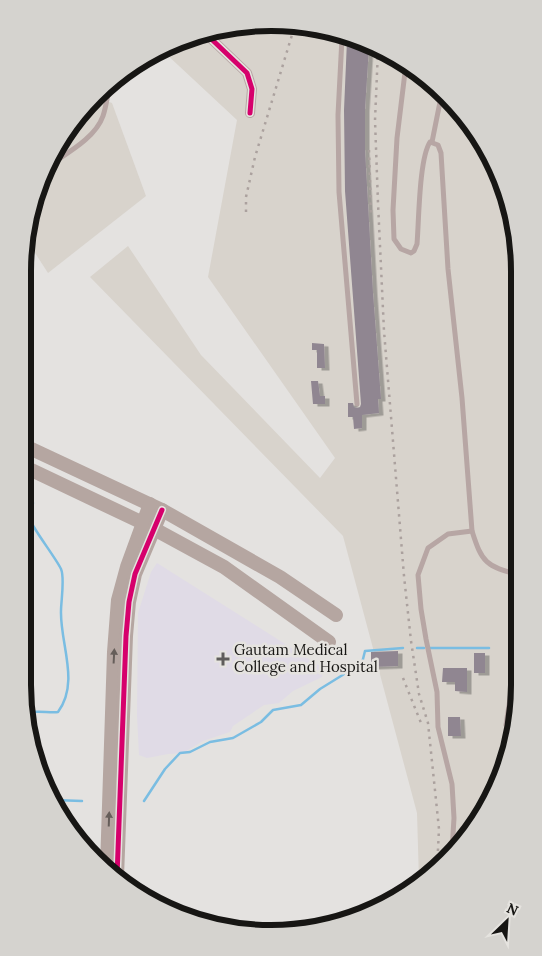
<svg xmlns="http://www.w3.org/2000/svg" width="542" height="956" font-family="Lora,serif">
<defs>
<filter id="shadow"><feDropShadow dx="4.5" dy="2.5" stdDeviation="0" flood-color="#0004"/></filter>
</defs>
<rect width="100%" height="100%" fill="#e4e2e0"/>
<g fill="#d8d3cc">
<polygon points="304,25 395,56 447,95 478,133 506,191 517,239 519,701 506,765 486,809 435,872 419,881 417,813 343,536 90,277 128,246 201,355 320,478 335,458 208,277 237,120 164,52 207,31"/>
<polygon points="98,98 112,103 146,196 48,273 26,239 36,191 56,147"/>
</g>
<polygon fill="#e0dbe6" points="157,563 323,668 322,677 293,691 279,703 264,705 233,726 230,732 203,741 183,753 168,754 147,758 139,755 137,715 138,613 151,572"/>
<g fill="none" stroke-linecap="round" stroke-linejoin="round">
<g stroke="#7abde2" stroke-width="2.5">
<path d="M23,496L33,503C32,507 29,513 29,517C30,525 56,558 61,569C65,578 61,601 61,611C60,644 80,682 58,712C50,713 34,710 27,713"/>
<polyline points="417,648 424,648"/>
<polyline points="430,648 489,648"/>
<polyline points="54,800 82,801"/>
<polyline points="144,801 165,769 180,753 190,752 210,742 233,738 261,722 273,710 301,705 320,689 362,663 365,651 403,648"/>
</g>
</g>
<g fill="#908691" filter="url(#shadow)">
<polygon points="347,40 369,47 365,109 365,150 373,293 381,399 378,399 379,413 362,415 362,428 354,429 353,417 348,417 348,403 353,403 354,407 357,408 360,407 361,404 345,191 344,110"/>
<polygon points="312,343 324,344 325,368 317,368 317,350 312,350"/>
<polygon points="311,381 318,381 320,396 325,396 325,404 313,404"/>
<polygon points="398,651 398,666 371,667 371,652"/>
<rect x="474" y="653" width="11" height="20"/>
<polygon points="443,668 467,668 467,692 455,691 455,682 442,682"/>
<polygon points="448,717 460,717 461,736 448,736"/>
</g>
<g fill="none" stroke-linecap="round" stroke-linejoin="round">
<g stroke="#b7a6a4" stroke-width="5">
<polyline points="342,38 338,115 339,192 357,404"/>
<path d="M406,64L397,138L393,210L394,239L401,249L411,253L414,251L417,244C419,220 419,159 430,142L438,145L441,153L448,269L462,398L472,531C482,563 486,566 519,575"/>
<polyline points="432,142 442,92"/>
<path d="M47,167C65,154 95,139 103,116C106,107 107,98 109,89"/>
<polyline points="514,728 506,725 519,639"/>
<polyline points="452,851 454,818 452,784 438,727 437,692 426,639 421,609 418,575 428,548 448,534 472,531"/>
</g>
<g stroke="#b7a6a4" stroke-width="10">
<polyline points="204,32 247,73 252,89 250,113"/>
<polyline points="107,88 112,88 116,78"/>
</g>
<g stroke="#b5a6a1" stroke-width="14">
<polyline points="23,445 162,510 280,577 336,615"/>
<polyline points="23,466 145,524 224,567 329,642"/>
<polyline points="107,867 114,652 118,600 127,567 150,504"/>
<polyline points="117,877 126,636 129,602 135,574 162,510"/>
</g>
<g stroke="#aba19e" stroke-width="2.5" stroke-dasharray="2.5 5" stroke-linecap="butt">
<polyline points="378,50 375,120 378,203 384,331 404,576 411,641 419,694 428,723 439,829 437,869"/>
<polyline points="369,150 371,213"/>
<polyline points="246,212 246,197 255,157 295,25"/>
<polyline points="403,678 421,723"/>
</g>
<g stroke="#e5e3df" stroke-width="8">
<g id="cycleway">
<polyline points="204,32 247,73 252,89 250,113"/>
<polyline points="117,877 126,636 129,602 135,574 162,510"/>
</g>
</g>
<use href="#cycleway" stroke="#d6006c" stroke-width="5"/>
</g>
<defs><path id="oneway-solid" d="M-6-.8H1V-3.2L6.5 0L1 3.2V.8H-6Z" transform="scale(1.25)"/></defs>
<g fill="#665e5a">
<use href="#oneway-solid" transform="translate(114 656) rotate(-87)"/>
<use href="#oneway-solid" transform="translate(109 819) rotate(-88)"/>
</g>
<path fill="#5f5d5b" stroke="#e5e3df" stroke-width="2" d="M220.5 651.5h5v5h5v5h-5v5h-5v-5h-5v-5h5z"/>
<g text-anchor="middle" stroke-width="5" stroke-linejoin="round" paint-order="stroke">
<g font-size="15" fill="#171614" stroke="#e5e3df" text-anchor="start">
<text x="234" y="655">Gautam Medical<tspan x="234" dy="17">College and Hospital</tspan></text>
</g>
</g>
<path d="M0 0H542V956H0ZM271 31H271A240 240 0 0 1 511 271V685A240 240 0 0 1 271 925H271A240 240 0 0 1 31 685V271A240 240 0 0 1 271 31Z" fill="#d5d3cf" fill-rule="evenodd"/>
<path fill="none" stroke="#171614" stroke-width="6" d="M271 31H271A240 240 0 0 1 511 271V685A240 240 0 0 1 271 925H271A240 240 0 0 1 31 685V271A240 240 0 0 1 271 31Z"/>
<g transform="translate(507 921) rotate(25)" stroke="#e5e3df" stroke-width="4" paint-order="stroke">
<path d="M0-4L9 19L0 12L-9 19Z" fill="#171614"/>
<text y="-8" font-size="14" font-weight="bold" text-anchor="middle" fill="#171614">N</text>
</g>
</svg>
